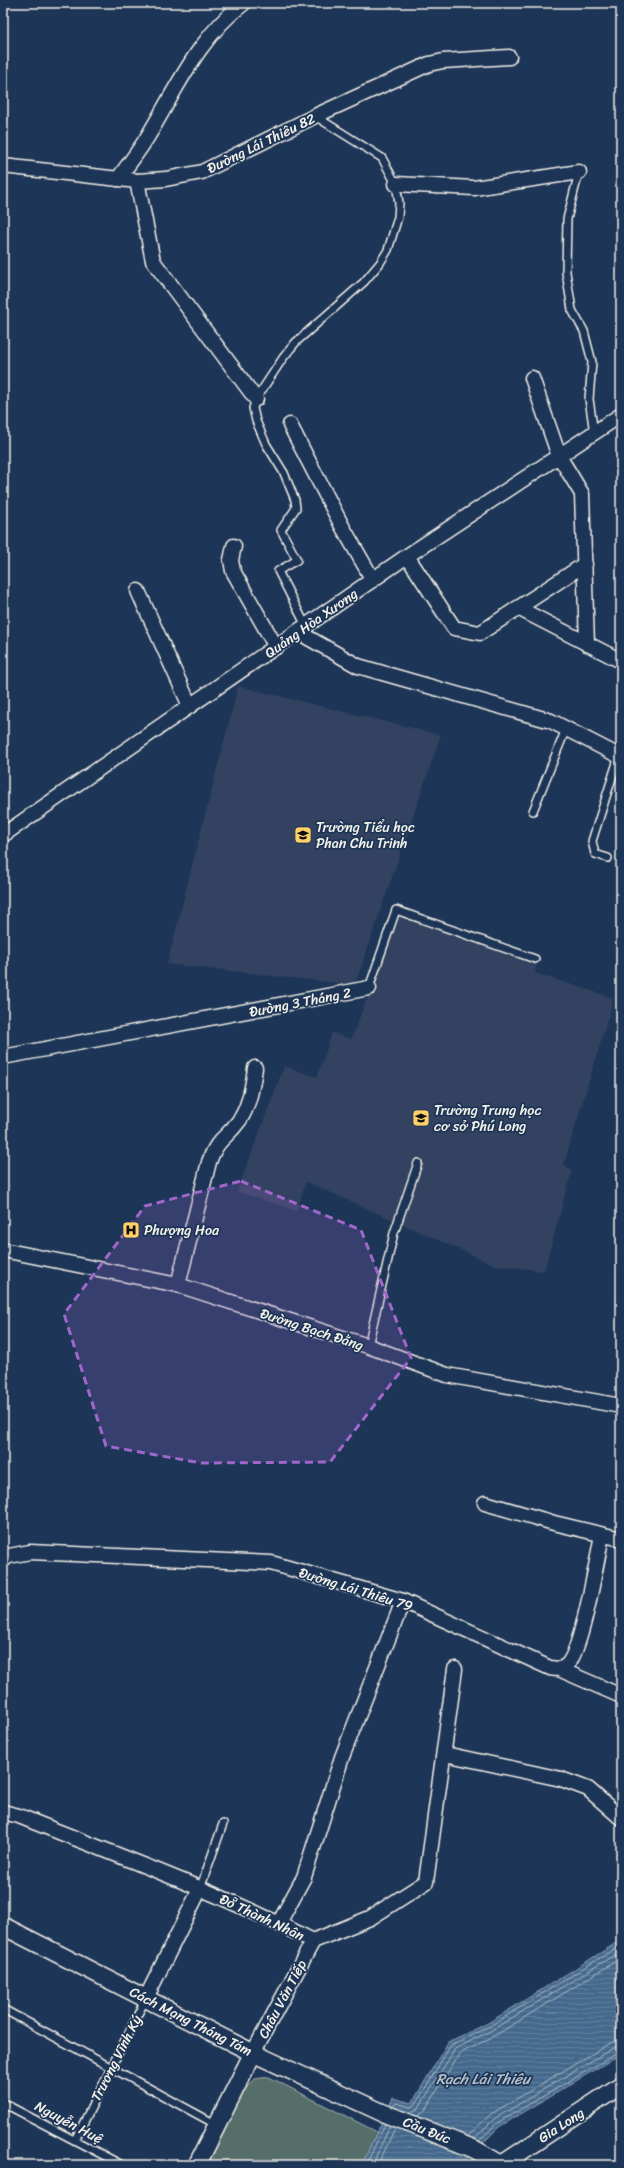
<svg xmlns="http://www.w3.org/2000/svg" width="624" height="2168" font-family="Sriracha,sans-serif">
<defs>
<pattern id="water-rules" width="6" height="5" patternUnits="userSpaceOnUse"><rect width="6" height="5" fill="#44698c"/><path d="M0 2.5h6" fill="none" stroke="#607f9c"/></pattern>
</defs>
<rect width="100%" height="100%" fill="#1d3557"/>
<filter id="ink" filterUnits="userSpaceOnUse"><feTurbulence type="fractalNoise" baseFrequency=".025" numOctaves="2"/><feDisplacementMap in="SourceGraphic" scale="8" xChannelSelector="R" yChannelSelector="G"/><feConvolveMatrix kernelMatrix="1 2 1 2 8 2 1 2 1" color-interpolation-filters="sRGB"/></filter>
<g filter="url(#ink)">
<g fill="#324260">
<polygon points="238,686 441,735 355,985 167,964"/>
<polygon points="401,913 537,964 535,973 614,998 564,1164 572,1171 544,1271 495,1265 306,1182 297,1211 237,1192 284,1066 317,1077 332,1033 351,1039"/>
</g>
<polygon fill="#566e6b" stroke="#a5b0aa" points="269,2077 377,2132 363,2162 358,2165 206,2165 245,2089 255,2079"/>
<polygon fill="url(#water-rules)" stroke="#8a9fb1" points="621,1940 621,2054 499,2127 461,2165 358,2165 363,2162 393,2098 412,2103 448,2042 488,2023"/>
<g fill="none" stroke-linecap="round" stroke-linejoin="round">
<g stroke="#aebbc3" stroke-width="1">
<polyline points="393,2107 396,2103 411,2107 415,2105 451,2045 490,2026 621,1945"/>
<polyline points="399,2109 411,2112 418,2109 455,2049 492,2030 621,1951"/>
<polyline points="418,2116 425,2111 459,2054 496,2035 621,1958"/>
<polyline points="468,2136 491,2114 612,2042 621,2040"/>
<polyline points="474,2139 494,2119 615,2047 621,2046"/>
<polyline points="479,2141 497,2123 621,2051"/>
<polyline points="366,2165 385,2124"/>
<polyline points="372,2165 390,2126"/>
<polyline points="378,2165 395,2128"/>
</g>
<g stroke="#f4f1e8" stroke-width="10">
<g id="service">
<polyline points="579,172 567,219 566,272 572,310 584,331 592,362 589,399 594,433"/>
<polyline points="306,626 278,571 297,560 281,530 296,508 295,500 284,473 266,444 256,421 253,408 256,399 283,358 296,342 364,282 380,263 388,250 398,217 399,203 396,184 382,158 315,116"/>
<polyline points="533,811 566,729"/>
<polyline points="608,858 595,854 592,841 619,756"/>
<polyline points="369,988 396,910 535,959"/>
<polyline points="368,1346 394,1233 418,1163"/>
<polyline points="200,1889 223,1824"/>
<polyline points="3,2009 217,2125"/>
<polyline points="3,2103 122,2165"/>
<polyline points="75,2140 146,1998"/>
</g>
</g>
<g stroke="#f4f1e8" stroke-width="17">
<g id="minor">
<polyline points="3,166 137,181 166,179 202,172 315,116 429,64 443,61 509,57"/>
<path d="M118,179C128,165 139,151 148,136C176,90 199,36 244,3"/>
<polyline points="137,181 153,261 256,399"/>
<polyline points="396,184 474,188 579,172"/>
<polyline points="532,378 559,456 582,494 587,644"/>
<polyline points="290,425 342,526 373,580"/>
<polyline points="234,546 231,560 233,571 276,647"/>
<polyline points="407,556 454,628 480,633 585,564"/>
<polyline points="138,591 190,706"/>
<polyline points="518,608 621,661"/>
<polyline points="298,632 358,666 551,721 621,757"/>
<polyline points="3,835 407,556 621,415"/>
<polyline points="3,1057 369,988"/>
<polyline points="3,1250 178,1285 368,1346 447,1375 621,1406"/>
<path d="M178,1285L209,1162C218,1137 225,1140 238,1122C249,1109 253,1084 255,1068"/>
<polyline points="485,1503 554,1523 621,1539"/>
<path d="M3,1560L9,1556L30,1552L271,1563L403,1601L550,1668C556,1669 562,1670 567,1665C582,1651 597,1559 602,1535"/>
<polyline points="559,1669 621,1696"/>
<polyline points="445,1754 561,1779 588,1789 621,1818"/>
<path d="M3,1812L19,1816C118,1856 219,1892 313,1941L370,1918L426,1882L455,1669"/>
<polyline points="279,1923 304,1877 342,1757 403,1601"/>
<polyline points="146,1998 200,1889"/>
<polyline points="253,2053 313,1941"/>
</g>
</g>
<g stroke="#f4f1e8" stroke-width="20">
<g id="tertiary">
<polyline points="3,1926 253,2053 381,2112 474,2149 502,2165"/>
<polyline points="197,2165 253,2053"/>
<polyline points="501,2165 621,2085"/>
</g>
</g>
<use href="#service" stroke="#1d3557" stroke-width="7"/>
<use href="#minor" stroke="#1d3557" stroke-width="14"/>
<use href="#tertiary" stroke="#1d3557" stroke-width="17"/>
</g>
</g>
<path fill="#9f67cb" fill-opacity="0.2" stroke="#9f67cb" stroke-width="3" stroke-dasharray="8 5" stroke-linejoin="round" d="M241,1181L361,1230L411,1358L330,1462L201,1463L106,1446L64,1314L145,1206Z"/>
<defs>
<g id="school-square" transform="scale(0.9)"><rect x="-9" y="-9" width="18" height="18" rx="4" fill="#ffd166" stroke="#1d3557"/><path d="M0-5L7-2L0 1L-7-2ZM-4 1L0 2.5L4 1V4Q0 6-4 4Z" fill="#111"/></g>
<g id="hospital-square" transform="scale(0.9)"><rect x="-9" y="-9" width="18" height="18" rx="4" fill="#ffd166" stroke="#1d3557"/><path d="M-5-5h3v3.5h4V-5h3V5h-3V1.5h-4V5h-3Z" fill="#111"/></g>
</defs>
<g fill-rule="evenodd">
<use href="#school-square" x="303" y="835"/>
<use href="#school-square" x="421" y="1118"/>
<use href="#hospital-square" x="131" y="1230"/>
</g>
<g text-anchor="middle" stroke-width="3.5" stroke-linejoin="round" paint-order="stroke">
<g font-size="14" fill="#f4f1e8" stroke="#1d3557">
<text transform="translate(261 143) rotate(-26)" y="5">Đường Lái Thiêu 82</text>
<text transform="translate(311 623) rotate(-35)" y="5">Quảng Hòa Xương</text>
<text transform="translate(300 1002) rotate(-11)" y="5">Đường 3 Tháng 2</text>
<text transform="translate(312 1329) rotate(18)" y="5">Đường Bạch Đằng</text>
<text transform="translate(356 1589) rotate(17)" y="5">Đường Lái Thiêu 79</text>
<text transform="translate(262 1917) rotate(25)" y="5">Đỗ Thành Nhân</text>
<text transform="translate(282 1999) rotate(-62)" y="5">Châu Văn Tiếp</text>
<text transform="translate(191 2021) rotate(27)" y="5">Cách Mạng Tháng Tám</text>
<text transform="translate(116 2058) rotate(-63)" y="5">Trương Vĩnh Ký</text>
<text transform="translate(69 2122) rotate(28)" y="5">Nguyễn Huệ</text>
<text transform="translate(561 2125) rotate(-33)" y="5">Gia Long</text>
<text transform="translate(427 2130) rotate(22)" y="5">Cầu Đúc</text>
</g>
<g font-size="14" fill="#f4f1e8" stroke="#1d3557" text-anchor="start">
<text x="316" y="832">Trường Tiểu học<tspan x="316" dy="16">Phan Chu Trinh</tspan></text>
<text x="434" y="1115">Trường Trung học<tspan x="434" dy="16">cơ sở Phú Long</tspan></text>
<text x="144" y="1235">Phượng Hoa</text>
</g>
<g font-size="15" font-style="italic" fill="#b6c1c8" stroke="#1d3557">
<text x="483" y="2084">Rạch Lái Thiêu</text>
</g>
</g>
<rect width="624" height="2168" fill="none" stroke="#1d3557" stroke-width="16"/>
<rect x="8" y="8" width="608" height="2152" fill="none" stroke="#f4f1e8" stroke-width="1.5" filter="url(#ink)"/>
</svg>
